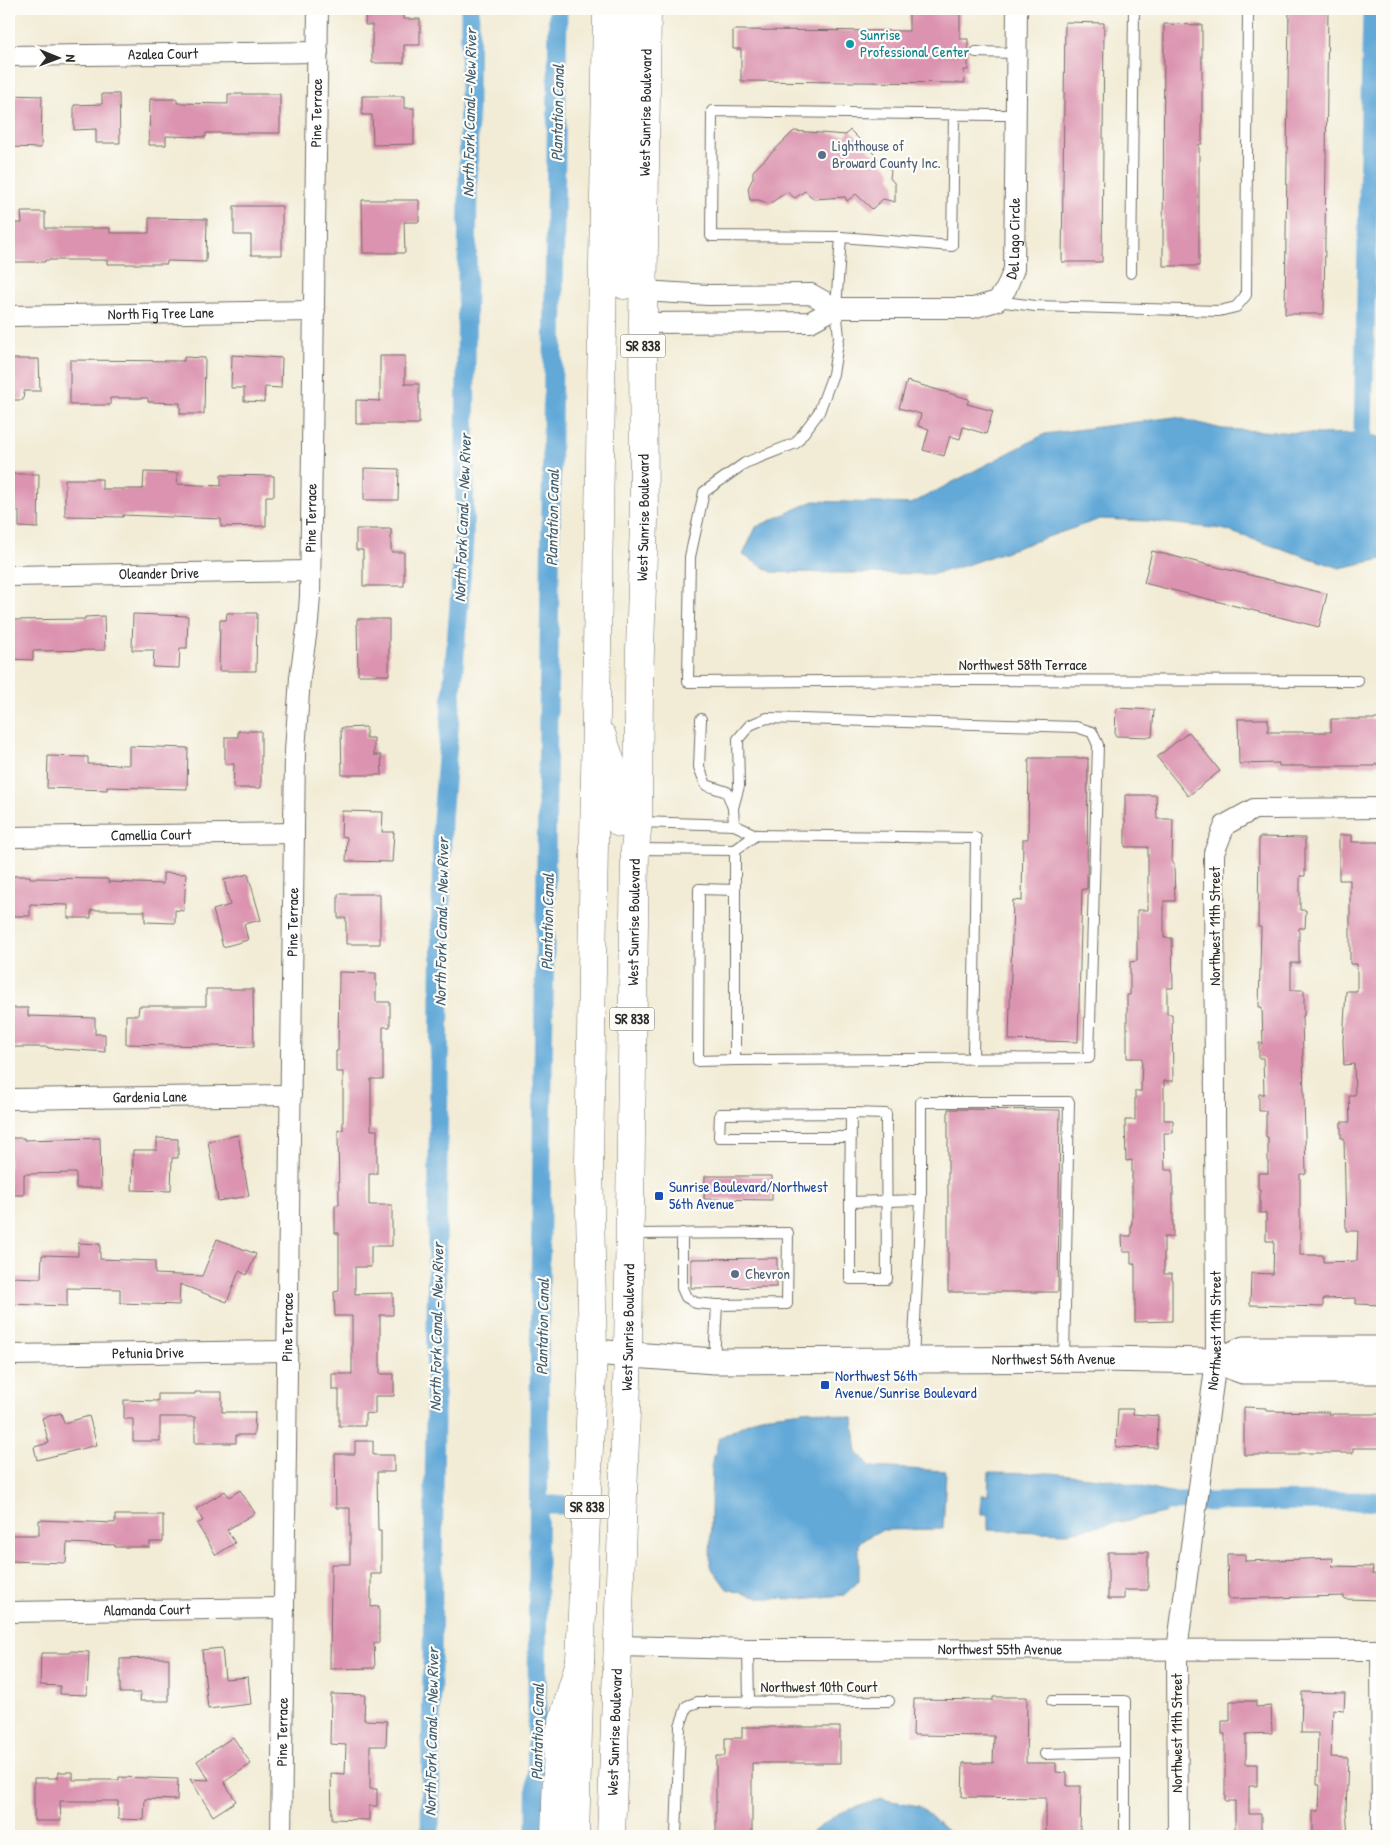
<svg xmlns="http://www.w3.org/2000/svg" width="1391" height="1845" font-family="'Patrick Hand',sans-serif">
<rect width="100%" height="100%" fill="#fdfcf7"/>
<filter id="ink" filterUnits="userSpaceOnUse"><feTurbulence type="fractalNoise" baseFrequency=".02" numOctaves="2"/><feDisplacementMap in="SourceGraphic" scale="10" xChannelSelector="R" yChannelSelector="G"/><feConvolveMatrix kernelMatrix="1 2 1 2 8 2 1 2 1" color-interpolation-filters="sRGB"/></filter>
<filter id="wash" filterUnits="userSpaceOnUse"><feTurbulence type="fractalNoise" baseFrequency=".0096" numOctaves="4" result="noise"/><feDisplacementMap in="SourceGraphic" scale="20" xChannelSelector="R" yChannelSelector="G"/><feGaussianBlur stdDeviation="1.12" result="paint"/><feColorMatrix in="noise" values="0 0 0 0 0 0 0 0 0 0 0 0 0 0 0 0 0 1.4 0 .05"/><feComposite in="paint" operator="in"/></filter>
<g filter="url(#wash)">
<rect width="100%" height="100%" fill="#f2ecd6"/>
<g fill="#62a9d8" stroke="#466a82">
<polygon points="1175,417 1222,429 1319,434 1363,433 1382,438 1382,559 1340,568 1222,529 1148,521 1100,519 963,566 934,574 772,572 743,555 756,527 814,501 911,504 1045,434"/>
<polygon points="812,1410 853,1418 857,1452 871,1467 946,1471 943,1529 881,1530 859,1542 859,1581 844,1595 800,1599 760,1598 727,1589 710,1566 712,1464 719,1438 761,1416"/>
<polygon points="989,1472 1051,1473 1108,1479 1164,1492 1181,1494 1185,1498 1185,1504 1180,1508 1171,1508 1164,1513 1064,1533 988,1530 988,1514 981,1514 981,1495 988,1495"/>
<polygon points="881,1799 919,1806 953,1836 807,1836 839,1813"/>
</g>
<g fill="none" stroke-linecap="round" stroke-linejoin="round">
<g stroke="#62a9d8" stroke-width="19">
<polyline points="1363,433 1372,9"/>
<polyline points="1159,1502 1382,1501"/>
<polyline points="538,1505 564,1505"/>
<polyline points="430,1836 442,820 464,541 470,9"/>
<polyline points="536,1836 540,1287 558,9"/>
</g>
</g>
<g id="blocks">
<g fill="#db93af">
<polygon points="366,9 403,9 403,19 420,19 420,45 404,45 404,63 372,63 372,25 365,25"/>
<polygon points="909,9 960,9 960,39 968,39 968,70 964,70 965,83 741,81 741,49 733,49 733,30 909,31"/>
<polygon points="1289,9 1328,9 1324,314 1285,314"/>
<polygon points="1065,22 1104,23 1102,262 1062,262"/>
<polygon points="1164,24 1202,25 1202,144 1199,144 1199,266 1163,266"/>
<polygon points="102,94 119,94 120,143 96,143 96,129 74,130 74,105 102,104"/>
<polygon points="228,94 280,94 280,133 206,133 206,137 166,136 166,145 149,145 150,99 177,99 177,103 228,104"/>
<polygon points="9,95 42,96 41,148 9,147"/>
<polygon points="362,96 404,96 404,108 414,108 414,144 373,145 372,115 362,115"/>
<polygon points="850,130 891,171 890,178 895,184 895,202 883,199 872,209 856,194 847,201 845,197 814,199 805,191 795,198 787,192 769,204 759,200 750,200 748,188 753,178 753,171 794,131 846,135"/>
<polygon points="362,200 419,200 419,222 404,222 405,253 363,253"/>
<polygon points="234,206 282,206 282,255 251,255 251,235 234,235"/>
<polygon points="21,212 45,212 45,228 110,228 110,233 149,233 149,218 207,219 206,262 167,261 167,264 107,264 107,260 45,260 45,262 9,262 9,223 22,223"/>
<polygon points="232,355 282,358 281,388 265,387 264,402 244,401 244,388 231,388"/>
<polygon points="380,356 405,356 405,384 419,384 419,424 356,424 356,400 380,401"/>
<polygon points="184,357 205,358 204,414 180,414 180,403 148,402 148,398 110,398 110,405 70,405 70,360 184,361"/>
<polygon points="9,359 39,359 40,391 24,391 23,400 9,400"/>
<polygon points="907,381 969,399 967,404 993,411 986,434 963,427 960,439 950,436 944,456 923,450 929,429 918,426 921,414 899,408"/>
<polygon points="364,468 399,469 398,500 364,500"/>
<polygon points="144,472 178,473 177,484 221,486 221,475 274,476 274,496 266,496 266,526 221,527 221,519 123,515 123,517 65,516 65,479 102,479 102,489 143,489"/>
<polygon points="9,474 39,474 38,528 19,527 19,511 9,511"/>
<polygon points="356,529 391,529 391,552 404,552 404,586 363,586 363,550 356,550"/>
<polygon points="1152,551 1327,594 1319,627 1144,583"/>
<polygon points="227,613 257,613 256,671 219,671 220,620 226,620"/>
<polygon points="133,614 188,616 187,648 180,648 179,668 153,667 154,650 132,650"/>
<polygon points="104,616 105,650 33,651 33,660 9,659 9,620 85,619 85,617"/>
<polygon points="357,619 389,619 389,675 358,675"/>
<polygon points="1116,708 1154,710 1152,737 1115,736"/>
<polygon points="1238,719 1268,719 1268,732 1331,732 1331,719 1382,719 1382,764 1375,764 1375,766 1279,766 1279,763 1239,764"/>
<polygon points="366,727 366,738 374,738 374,755 381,755 382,775 342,775 341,728"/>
<polygon points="238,731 261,731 261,788 233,788 234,764 225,764 225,737 238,737"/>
<polygon points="1189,732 1220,771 1188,796 1157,757"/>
<polygon points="129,746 188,748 187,789 107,787 107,790 47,788 48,756 88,757 88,764 129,765"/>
<polygon points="1029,758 1088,758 1087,889 1082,889 1078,1042 1009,1040 1013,900 1022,901 1023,839 1028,839"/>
<polygon points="1125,795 1156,795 1157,819 1173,819 1172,863 1174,863 1175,901 1164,901 1164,938 1172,938 1173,988 1167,988 1167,1014 1172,1014 1173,1081 1164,1081 1164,1120 1173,1120 1173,1133 1164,1133 1165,1170 1173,1170 1173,1237 1164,1237 1164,1274 1172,1274 1172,1321 1135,1322 1135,1264 1131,1264 1131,1252 1123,1252 1122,1236 1131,1236 1131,1224 1132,1224 1132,1160 1126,1161 1125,1120 1135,1120 1135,1091 1141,1091 1142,1058 1127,1058 1127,995 1130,995 1130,962 1137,961 1137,910 1148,910 1148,847 1125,847"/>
<polygon points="342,811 383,812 382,832 394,832 392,862 346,861 347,837 341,836"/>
<polygon points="1339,835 1352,835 1352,842 1380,842 1380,887 1382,887 1382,1138 1379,1138 1379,1171 1382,1171 1382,1213 1380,1213 1382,1305 1356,1304 1356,1298 1323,1299 1323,1307 1250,1305 1251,1273 1273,1274 1274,1241 1266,1241 1266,1213 1260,1213 1260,1189 1258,1189 1258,1173 1268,1173 1268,1137 1266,1137 1266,1111 1259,1111 1259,1094 1264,1094 1263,1058 1259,1058 1259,1043 1263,1043 1262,1007 1259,1007 1261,927 1258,927 1259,837 1305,838 1305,876 1300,876 1300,910 1306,910 1305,928 1299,928 1299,963 1291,963 1291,990 1304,990 1304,1016 1302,1016 1306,1174 1300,1174 1300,1255 1323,1255 1323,1262 1357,1261 1358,1231 1346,1231 1344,1138 1341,1138 1341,1122 1350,1122 1349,1095 1355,1095 1354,1064 1344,1065 1343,1041 1346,991 1357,991 1357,964 1350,964 1350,880 1339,880"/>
<polygon points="163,873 186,874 184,911 175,910 175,923 145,922 145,911 127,911 127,910 91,910 91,918 68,918 68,905 30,904 30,916 9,916 9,876 30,876 30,878 108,879 108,882 163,884"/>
<polygon points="248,874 261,920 244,924 248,940 223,947 213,910 230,905 224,880"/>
<polygon points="338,894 380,894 380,944 346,944 346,918 338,918"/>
<polygon points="339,972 376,973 376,1002 390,1002 390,1027 383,1027 383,1079 371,1079 371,1130 377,1130 377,1174 369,1174 369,1205 392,1205 392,1246 371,1246 371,1267 355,1267 355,1294 393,1293 393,1315 380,1315 380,1374 394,1374 394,1396 375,1396 375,1414 365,1413 365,1426 339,1426 339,1390 332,1390 332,1374 352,1374 352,1316 335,1316 334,1292 339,1291 339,1233 335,1233 335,1205 339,1205 338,1130 343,1130 343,1072 336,1072 336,1051 338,1051"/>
<polygon points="206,989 253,989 254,1047 126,1044 126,1015 138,1015 139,1006 206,1006"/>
<polygon points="9,1008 28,1008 28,1016 95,1018 95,1034 105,1034 105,1052 48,1048 48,1047 9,1047"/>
<polygon points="948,1109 1060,1110 1058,1292 948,1292"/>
<polygon points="238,1135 249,1196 218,1201 208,1141"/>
<polygon points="9,1138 24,1138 24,1140 100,1138 101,1188 76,1188 76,1173 24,1174 24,1195 9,1195"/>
<polygon points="157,1138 178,1139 178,1158 172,1158 171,1191 132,1190 133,1150 157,1150"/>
<polygon points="705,1176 772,1176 772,1200 704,1199"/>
<polygon points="217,1239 256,1254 247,1275 239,1271 227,1302 180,1284 179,1305 120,1303 120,1289 67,1288 67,1306 9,1304 9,1277 41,1278 42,1255 78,1256 78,1243 100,1244 100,1259 155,1261 155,1274 202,1276"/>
<polygon points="777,1258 777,1287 691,1288 691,1259"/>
<polygon points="195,1392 222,1392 222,1412 255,1412 254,1435 236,1435 236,1443 195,1443 195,1417 160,1417 160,1441 133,1441 133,1419 124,1419 124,1400 158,1401 158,1394 195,1394"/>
<polygon points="1244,1407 1266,1408 1266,1411 1329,1412 1329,1414 1382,1414 1382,1448 1353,1448 1353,1453 1299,1453 1299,1455 1244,1455"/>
<polygon points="1118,1409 1133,1409 1133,1414 1158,1416 1157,1448 1116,1447"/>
<polygon points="61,1413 64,1423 89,1416 97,1445 37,1460 34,1447 49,1443 42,1418"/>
<polygon points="355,1441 373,1441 373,1455 394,1455 394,1472 377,1472 378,1531 381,1531 381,1574 371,1574 371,1607 379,1606 379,1643 374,1643 375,1668 330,1669 331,1564 350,1564 350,1508 336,1508 335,1454 355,1454"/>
<polygon points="240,1490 255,1513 227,1530 235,1543 216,1555 197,1524 203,1521 196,1509 225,1491 229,1497"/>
<polygon points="115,1515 163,1515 163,1542 150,1542 150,1547 115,1547 115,1545 67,1543 66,1563 9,1561 9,1535 39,1535 39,1520 115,1523"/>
<polygon points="1108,1552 1148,1552 1148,1590 1124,1590 1124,1599 1108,1599"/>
<polygon points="1227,1554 1245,1554 1245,1561 1333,1558 1332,1566 1373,1567 1372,1574 1382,1574 1382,1600 1344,1599 1344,1596 1228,1599"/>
<polygon points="222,1648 225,1679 248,1677 251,1704 208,1709 202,1650"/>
<polygon points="71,1651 89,1652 87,1695 60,1694 60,1686 40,1685 41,1653 71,1653"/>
<polygon points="152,1658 169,1658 169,1701 140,1701 141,1693 120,1693 120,1659"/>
<polygon points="1302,1692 1345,1693 1344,1710 1333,1709 1331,1757 1348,1758 1346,1811 1348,1836 1313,1836 1313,1811 1319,1811 1320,1785 1317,1785 1318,1733 1301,1733"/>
<polygon points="331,1694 365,1695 364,1720 387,1721 386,1746 370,1746 370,1789 377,1789 377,1806 369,1806 369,1820 332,1819 331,1773 345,1774 346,1745 330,1744"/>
<polygon points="993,1697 1027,1697 1026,1763 1056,1763 1056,1772 1067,1773 1067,1786 1081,1786 1080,1836 1046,1836 1046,1798 962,1797 963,1763 993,1763 994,1736 913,1735 914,1699 993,1700"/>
<polygon points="1230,1701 1256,1701 1256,1707 1271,1706 1272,1733 1246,1734 1246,1764 1257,1764 1257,1786 1249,1786 1249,1814 1261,1814 1261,1836 1235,1836 1235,1801 1225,1801 1225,1734 1222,1734 1222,1721 1230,1721"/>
<polygon points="742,1727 840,1727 840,1763 752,1763 752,1836 716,1836 716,1756 725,1756 725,1738 742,1738"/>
<polygon points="233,1737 251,1764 224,1782 236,1801 213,1816 190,1779 209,1780 197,1761"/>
<polygon points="58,1772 73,1772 73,1780 119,1780 119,1777 178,1779 177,1800 145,1799 144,1820 118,1819 118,1801 60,1801 61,1821 34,1821 34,1778 58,1778"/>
</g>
</g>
</g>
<g filter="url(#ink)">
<use href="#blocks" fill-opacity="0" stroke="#716f67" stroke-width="1"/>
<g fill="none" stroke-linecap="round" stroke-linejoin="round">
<g stroke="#716f67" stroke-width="12">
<g id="service">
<polyline points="976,52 1017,53"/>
<polyline points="954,114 952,246 841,237 711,236 712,111 993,115 1015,115"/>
<polyline points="841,237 836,308 839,337 833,374 819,412 796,443 745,463 704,492 690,557 688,682 959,680 1358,681"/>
<polyline points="1131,273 1134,9"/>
<polyline points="997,301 1035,306 1219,311 1236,307 1246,295 1248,9"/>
<polyline points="701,719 699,767 706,785 727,792 733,808 734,825"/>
<polyline points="733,808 739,786 738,739 750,725 767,718 1076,727 1092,732 1098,745 1089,1058 735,1060 735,850"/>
<polyline points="639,822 734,825 756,835"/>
<polyline points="636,849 735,850 756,835 976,838 973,1059"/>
<polyline points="735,1060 698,1061 699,889 735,890"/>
<polyline points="851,1137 719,1137 720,1114 851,1113 850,1202 921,1200"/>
<polyline points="850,1202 850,1279 887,1279 886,1114 851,1113"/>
<polyline points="631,1234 788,1233 787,1304 717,1305 696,1303 686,1297 682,1288 682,1233"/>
<polyline points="913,1360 921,1200 921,1102 1069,1102 1064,1359"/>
<polyline points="714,1361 717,1305"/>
<polyline points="748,1649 749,1702"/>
<polyline points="1052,1701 1125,1701 1125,1836"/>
<polyline points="1045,1754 1125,1752"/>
<polyline points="676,1836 680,1726 687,1706 698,1702 889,1701"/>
</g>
</g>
<g stroke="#716f67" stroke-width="22">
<g id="minor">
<path id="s1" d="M9,56L318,52"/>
<path id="s2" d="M643,291L708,295L811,294L836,308H973L997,301L1006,289L1014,269L1017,9"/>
<path id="s3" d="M9,316L315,311"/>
<polyline points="643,323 810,322 836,308"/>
<path id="s4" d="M9,576L310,571"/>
<path id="s5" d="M9,837L294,833"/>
<path id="s6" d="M9,1099L291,1095"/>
<path id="s7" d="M9,1355L288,1351"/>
<path id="s8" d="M9,1612L284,1608"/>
<path id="s9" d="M618,1646L748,1649L1382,1650"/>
<polyline points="1381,1650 1382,1836"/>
<path id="s10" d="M281,1836L295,751L300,677L308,622L310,596L318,9"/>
<path id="s11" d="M1178,1836L1177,1650L1216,1361L1214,853L1225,825L1254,809L1382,808"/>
</g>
</g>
<g stroke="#716f67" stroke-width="27">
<g id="tertiary">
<path id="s12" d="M593,1352L714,1361L1099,1359L1216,1361L1243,1371H1382"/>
<polyline points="1216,1361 1244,1349 1382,1349"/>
</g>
</g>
<g stroke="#716f67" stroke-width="29">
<g id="trunk">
<polyline points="624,285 627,9"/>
<polyline points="602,736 620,789 620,823"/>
<polyline points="575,1836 580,1661 593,1352 589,1163 607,9"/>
<path id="s13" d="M611,1836L628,1355L635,849L638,822L639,683L644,520L643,323L647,9"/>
</g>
</g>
<g stroke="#716f67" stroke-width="29">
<polyline id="motorway" points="555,1836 558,1738 580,1661"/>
</g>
<use href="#service" stroke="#fff" stroke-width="10"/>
<use href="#minor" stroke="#fff" stroke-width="20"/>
<use href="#tertiary" stroke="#fff" stroke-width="25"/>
<use href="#trunk" stroke="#fff" stroke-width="28"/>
<use href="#motorway" stroke="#fff" stroke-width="28"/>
</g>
</g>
<circle fill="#0f9aa8" stroke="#fdfcf7" stroke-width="2" cx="850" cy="44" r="5"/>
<g fill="#5c6f8a" stroke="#fdfcf7" stroke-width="2">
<circle cx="822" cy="155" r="5"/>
<circle cx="735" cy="1274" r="5"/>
</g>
<g fill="#1a4fb4" stroke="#fdfcf7" stroke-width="2">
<rect x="654" y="1191" width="10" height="10" rx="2.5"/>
<rect x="820" y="1380" width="10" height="10" rx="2.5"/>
</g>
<g text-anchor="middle" stroke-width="4.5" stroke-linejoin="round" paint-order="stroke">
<g fill="#fdfcf7" stroke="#6a6a68" stroke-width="1">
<rect x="620.5" y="334.5" width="45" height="23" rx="4"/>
<rect x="609.5" y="1007.5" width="45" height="23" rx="4"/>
<rect x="564.5" y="1495.5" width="45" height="23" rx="4"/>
</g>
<g font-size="14" font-weight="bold" fill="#2b2b2b">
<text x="643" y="351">SR 838</text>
<text x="632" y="1024">SR 838</text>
<text x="587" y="1512">SR 838</text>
</g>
<g font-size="15" fill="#0d838f" stroke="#fdfcf7" text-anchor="start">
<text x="860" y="40">Sunrise<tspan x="860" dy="17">Professional Center</tspan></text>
</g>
<g font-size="15" fill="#2b2b2b" stroke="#fdfcf7">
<text dy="5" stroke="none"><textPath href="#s1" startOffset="154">Azalea Court</textPath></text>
<text dy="5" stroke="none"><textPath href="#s10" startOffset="1724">Pine Terrace</textPath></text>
<text dy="5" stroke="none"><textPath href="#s13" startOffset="1724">West Sunrise Boulevard</textPath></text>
<text dy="5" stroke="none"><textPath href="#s2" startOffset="426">Del Lago Circle</textPath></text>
<text dy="5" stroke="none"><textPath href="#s3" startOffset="152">North Fig Tree Lane</textPath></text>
<text dy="5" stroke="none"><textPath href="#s10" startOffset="1319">Pine Terrace</textPath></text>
<text dy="5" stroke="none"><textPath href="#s13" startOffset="1319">West Sunrise Boulevard</textPath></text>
<text dy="5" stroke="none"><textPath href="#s4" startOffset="150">Oleander Drive</textPath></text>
<text x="1023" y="670">Northwest 58th Terrace</text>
<text dy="5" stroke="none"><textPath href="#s5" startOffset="142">Camellia Court</textPath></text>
<text dy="5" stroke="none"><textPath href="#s10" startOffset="914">Pine Terrace</textPath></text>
<text dy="5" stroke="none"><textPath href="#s13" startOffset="914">West Sunrise Boulevard</textPath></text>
<text transform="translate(1215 926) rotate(-90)" y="5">Northwest 11th Street</text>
<text dy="5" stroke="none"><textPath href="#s6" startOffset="141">Gardenia Lane</textPath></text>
<text dy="5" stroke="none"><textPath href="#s10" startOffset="509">Pine Terrace</textPath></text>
<text dy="5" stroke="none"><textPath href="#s13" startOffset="509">West Sunrise Boulevard</textPath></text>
<text dy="5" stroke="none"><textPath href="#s11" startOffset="508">Northwest 11th Street</textPath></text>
<text dy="5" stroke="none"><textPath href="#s7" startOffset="139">Petunia Drive</textPath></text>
<text dy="5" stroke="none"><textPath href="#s12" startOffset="461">Northwest 56th Avenue</textPath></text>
<text dy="5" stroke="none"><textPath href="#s8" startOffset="138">Alamanda Court</textPath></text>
<text dy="5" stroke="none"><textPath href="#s9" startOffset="382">Northwest 55th Avenue</textPath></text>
<text x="819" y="1692">Northwest 10th Court</text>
<text dy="5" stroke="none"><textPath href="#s10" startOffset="104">Pine Terrace</textPath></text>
<text dy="5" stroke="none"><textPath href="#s13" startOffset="104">West Sunrise Boulevard</textPath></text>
<text transform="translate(1177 1733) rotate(-90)" y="5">Northwest 11th Street</text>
</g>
<g font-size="15" fill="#4e5e75" stroke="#fdfcf7" text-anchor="start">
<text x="832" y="151">Lighthouse of<tspan x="832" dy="17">Broward County Inc.</tspan></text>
<text x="745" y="1279">Chevron</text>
</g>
<g font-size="15" fill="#164399" stroke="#fdfcf7" text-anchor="start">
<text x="669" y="1192">Sunrise Boulevard/Northwest<tspan x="669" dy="17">56th Avenue</tspan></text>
<text x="835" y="1381">Northwest 56th<tspan x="835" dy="17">Avenue/Sunrise Boulevard</tspan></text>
</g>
<g font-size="16" font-style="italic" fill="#415d70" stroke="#fdfcf7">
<text transform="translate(469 113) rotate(-89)" y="6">North Fork Canal - New River</text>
<text transform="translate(557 113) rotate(-89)" y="6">Plantation Canal</text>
<text transform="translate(462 518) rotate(-88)" y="6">North Fork Canal - New River</text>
<text transform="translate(552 518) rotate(-89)" y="6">Plantation Canal</text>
<text transform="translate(441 922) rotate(-89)" y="6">North Fork Canal - New River</text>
<text transform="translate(547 922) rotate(-89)" y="6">Plantation Canal</text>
<text transform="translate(436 1327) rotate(-89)" y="6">North Fork Canal - New River</text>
<text transform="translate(542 1327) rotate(-89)" y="6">Plantation Canal</text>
<text transform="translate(431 1732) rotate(-89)" y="6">North Fork Canal - New River</text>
<text transform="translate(537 1732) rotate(-89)" y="6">Plantation Canal</text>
</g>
</g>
<rect width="1391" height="1845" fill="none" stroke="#fdfcf7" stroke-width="30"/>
<g transform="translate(58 58) rotate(91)" stroke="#fdfcf7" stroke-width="4" paint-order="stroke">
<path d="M0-4L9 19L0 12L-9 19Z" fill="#2b2b2b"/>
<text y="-8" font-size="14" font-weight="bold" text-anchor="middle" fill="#2b2b2b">N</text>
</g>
</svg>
